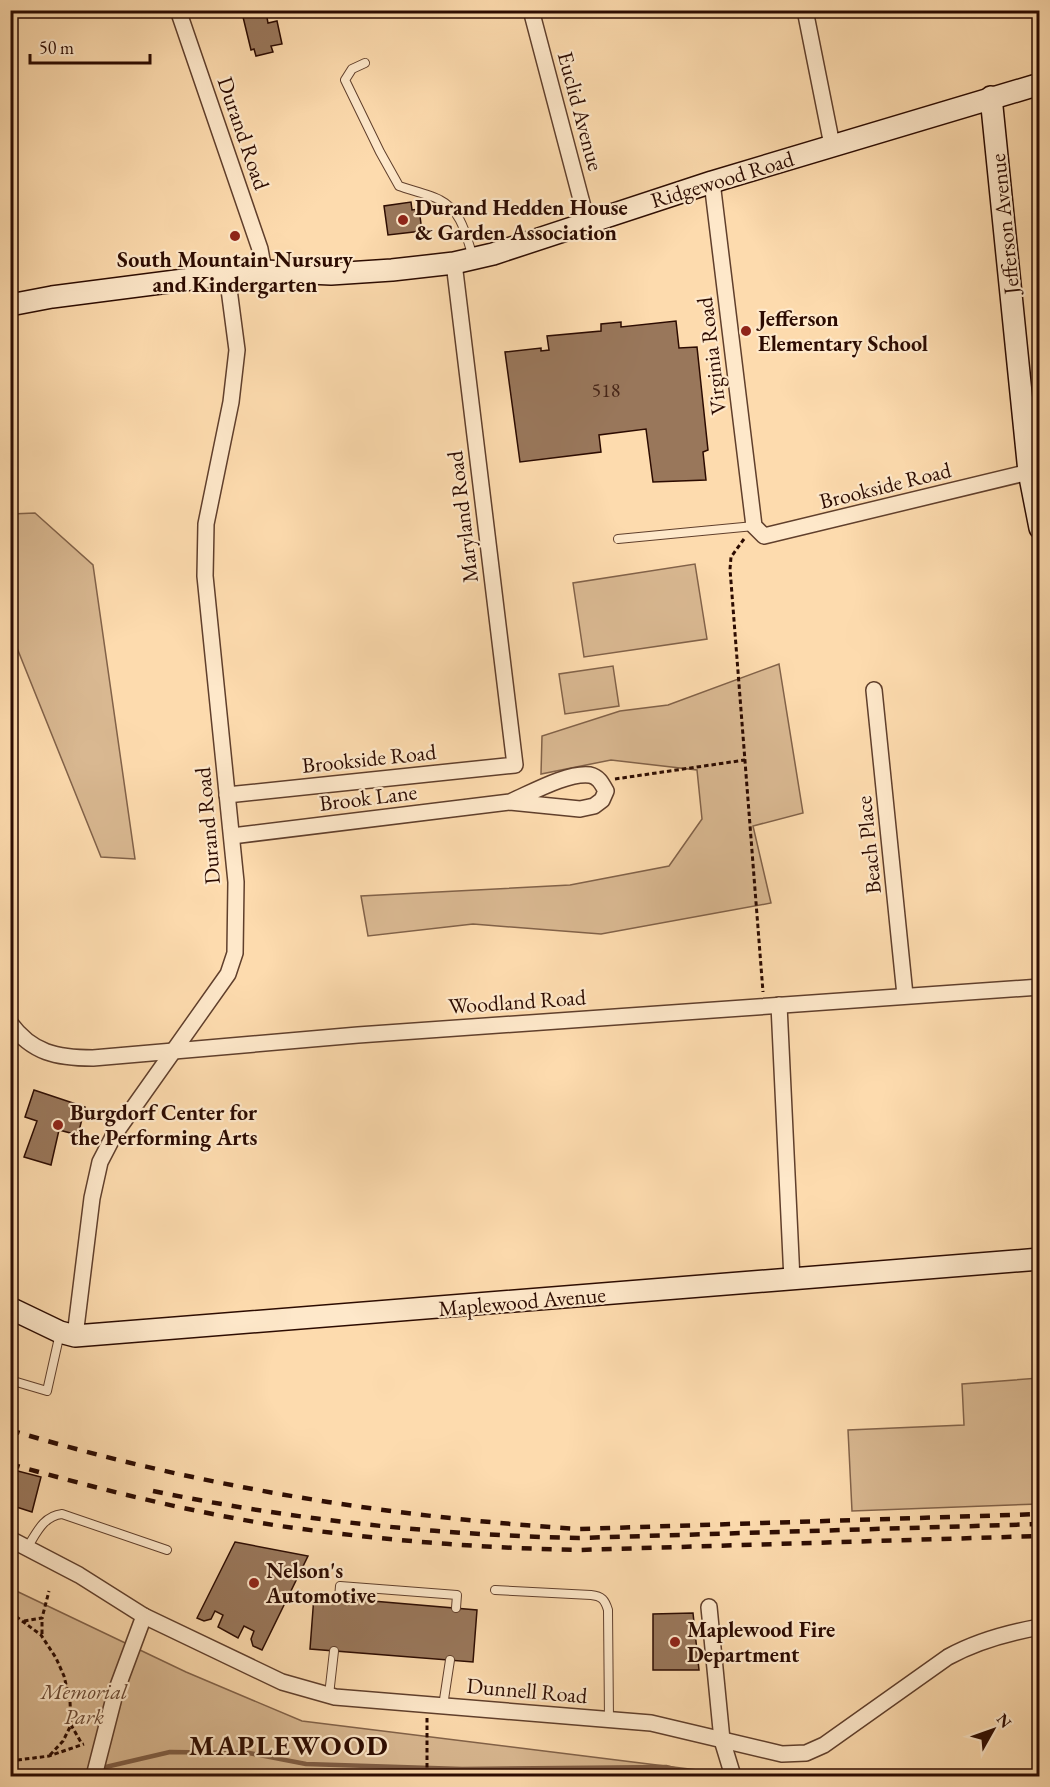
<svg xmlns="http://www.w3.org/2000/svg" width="1050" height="1787" font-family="'EB Garamond',serif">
<rect width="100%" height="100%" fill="#fddbae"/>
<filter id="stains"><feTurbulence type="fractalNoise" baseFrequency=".00333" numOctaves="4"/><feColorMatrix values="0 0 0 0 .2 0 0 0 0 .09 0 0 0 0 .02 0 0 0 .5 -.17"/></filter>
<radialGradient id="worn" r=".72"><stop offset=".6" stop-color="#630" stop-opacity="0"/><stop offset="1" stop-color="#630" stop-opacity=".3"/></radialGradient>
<g fill="#d9b891" stroke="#826249" stroke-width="1.5">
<polygon points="35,513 93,565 135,859 101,857 11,633 11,514"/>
<polygon points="695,564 707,639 584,657 573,583"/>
<polygon points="779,664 803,813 753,826 771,903 601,934 473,924 368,936 361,896 570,885 669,866 702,819 697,770 611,760 541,774 542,736 620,711 668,705"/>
<polygon points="613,666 619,706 565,714 559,674"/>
<polygon points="1039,1378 1039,1504 852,1511 848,1430 964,1425 962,1384"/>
<polygon points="10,1588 186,1672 302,1721 713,1772 714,1776 11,1776"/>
</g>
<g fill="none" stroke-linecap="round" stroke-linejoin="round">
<polyline stroke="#7f5d45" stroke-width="4.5" points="67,1776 170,1752 249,1753 306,1764 462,1769 666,1767 700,1776"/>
</g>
<g fill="#99775b" stroke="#2c0b01" stroke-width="1.5">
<polygon points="244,10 263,10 264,13 266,12 268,23 277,21 282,44 271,46 273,52 256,56 254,49 251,50 243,17 245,17"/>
<polygon points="411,202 412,210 419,209 422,231 388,235 384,206"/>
<polygon points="676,321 679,348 697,347 708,450 703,452 706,480 653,482 646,429 599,435 601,452 520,462 505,352 541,348 541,351 549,350 547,336 601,331 601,324 621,322 621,327"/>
<polygon points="34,1090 85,1107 78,1135 59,1130 51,1165 24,1157 37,1121 25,1117"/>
<polygon points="10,1469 41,1477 32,1512 10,1505"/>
<polygon points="235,1542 308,1556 262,1650 253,1646 251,1639 254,1631 244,1626 238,1638 218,1627 223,1615 215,1611 211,1619 204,1621 197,1618"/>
<polygon points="314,1596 477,1610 473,1662 310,1649"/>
<polygon points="693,1613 699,1670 653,1670 653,1614"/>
</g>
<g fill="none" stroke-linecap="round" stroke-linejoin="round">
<g stroke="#603f2c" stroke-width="10">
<g id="lane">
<path d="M365,63L352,69L345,80L380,152L399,186C410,190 431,195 440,200C462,211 466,236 473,257"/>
<polyline points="618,539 754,526"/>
<polyline points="10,1380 47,1391 60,1333"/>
<path d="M27,1548C36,1534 43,1516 62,1514L167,1550"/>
<path d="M495,1590L591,1595C602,1596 605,1600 608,1610L609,1720"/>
<polyline points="339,1599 340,1586 457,1595 456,1608"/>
<polyline points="329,1695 334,1651"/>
<polyline points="443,1706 450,1660"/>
</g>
</g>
<g stroke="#603f2c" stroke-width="18">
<g id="street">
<polyline points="178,10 260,249 264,271"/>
<polyline points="531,10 587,222"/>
<polyline points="805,10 832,145"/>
<polyline points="712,182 754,526 764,536 1029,472"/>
<polyline points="874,690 905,995"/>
<polyline points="227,795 515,765 454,263"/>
<path d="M232,836L510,802L580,809L594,806L602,800L606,791C602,784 599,777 590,775C568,772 531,793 510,802"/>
<polyline points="779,1005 792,1280"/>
<path d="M10,1023C32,1053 57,1058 93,1058L358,1035L1040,987"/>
<polyline points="75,1336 92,1198 100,1162 114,1135 228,974 235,953 236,882 205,576 206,524 231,402 237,350 227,274"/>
<path d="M10,1539L79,1575L144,1616L282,1682L335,1697L651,1723L782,1754L806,1753L824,1745L948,1657C977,1641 1006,1633 1040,1627"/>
<polyline points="709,1607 722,1740 733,1776"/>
<polyline points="94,1776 115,1694 144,1616"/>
</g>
</g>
<g stroke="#2c0b01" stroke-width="24">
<g id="secondary">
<polyline points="991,97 1029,472 1040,528"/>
<polyline points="10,305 52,297 246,272 264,271 331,274 392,270 454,263 493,254 712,182 1040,84"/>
<polyline points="10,1308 60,1332 75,1336 1040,1259"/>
</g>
</g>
<g stroke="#2c0b01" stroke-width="3" stroke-dasharray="4.5 3" stroke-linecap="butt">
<polyline points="744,539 731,557 730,569 763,992"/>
<polyline points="615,779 745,760"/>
<polyline points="10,1612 41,1635 56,1658 64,1676 70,1701 71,1725 82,1744"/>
<polyline points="24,1621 42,1618 49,1591"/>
<polyline points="42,1634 42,1618"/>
<polyline points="427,1718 427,1776"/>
<polyline points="50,1755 63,1741 71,1725"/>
<polyline points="10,1761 49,1756 84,1744"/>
</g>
<use href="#lane" stroke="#fee8ca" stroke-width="8"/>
<use href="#street" stroke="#fee8ca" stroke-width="15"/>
<use href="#secondary" stroke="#fee8ca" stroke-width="21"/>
<g stroke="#2c0b01" stroke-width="4.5" stroke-dasharray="10 10" stroke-linecap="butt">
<path d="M10,1430C194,1486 387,1517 579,1529L1040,1514"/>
<path d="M10,1464C99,1489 189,1512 280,1526C379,1540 479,1548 579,1550L1040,1536"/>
<path d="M153,1491C293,1520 436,1535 579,1538L1040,1524"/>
</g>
</g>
<g fill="#8f2418" stroke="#fee8ca" stroke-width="2">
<circle cx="403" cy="220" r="6"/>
<circle cx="235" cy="236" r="6"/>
<circle cx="746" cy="331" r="6"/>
<circle cx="58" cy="1125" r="6"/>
<circle cx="254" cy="1583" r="6"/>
<circle cx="675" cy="1642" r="6"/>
</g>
<g text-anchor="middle" stroke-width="4.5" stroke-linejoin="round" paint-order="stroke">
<g font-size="20" fill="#472618">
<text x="606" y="397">518</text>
</g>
<g font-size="22" fill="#2c0b01" stroke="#fee8ca">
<text transform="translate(581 111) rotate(75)" y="8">Euclid Avenue</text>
<text transform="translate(244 133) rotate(71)" y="8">Durand Road</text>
<text transform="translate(722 179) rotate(-17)" y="8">Ridgewood Road</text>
<text transform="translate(1004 224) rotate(-96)" y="8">Jefferson Avenue</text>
<text transform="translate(711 356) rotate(-97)" y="8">Virginia Road</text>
<text transform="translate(885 485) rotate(-14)" y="8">Brookside Road</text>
<text transform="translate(462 517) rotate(-97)" y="8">Maryland Road</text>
<text transform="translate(369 758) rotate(-6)" y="8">Brookside Road</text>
<text transform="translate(368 797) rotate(-7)" y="8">Brook Lane</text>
<text transform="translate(207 826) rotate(-95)" y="8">Durand Road</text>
<text transform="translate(868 845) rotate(-96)" y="8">Beach Place</text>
<text transform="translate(517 1001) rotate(-4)" y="8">Woodland Road</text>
<text transform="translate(522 1301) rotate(-5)" y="8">Maplewood Avenue</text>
<text transform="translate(527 1690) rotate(5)" y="8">Dunnell Road</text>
</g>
<g font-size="22" font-weight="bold" fill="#2c0b01" stroke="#fee8ca" text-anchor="start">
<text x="415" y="215">Durand Hedden House<tspan x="415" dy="25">&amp; Garden Association</tspan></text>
<text x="235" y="267" text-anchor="middle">South Mountain Nursury<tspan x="235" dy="25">and Kindergarten</tspan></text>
<text x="758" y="326">Jefferson<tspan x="758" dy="25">Elementary School</tspan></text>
<text x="70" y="1120">Burgdorf Center for<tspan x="70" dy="25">the Performing Arts</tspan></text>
<text x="266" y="1578">Nelson's<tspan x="266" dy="25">Automotive</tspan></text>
<text x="687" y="1637">Maplewood Fire<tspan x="687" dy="25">Department</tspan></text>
</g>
<g font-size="22" font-style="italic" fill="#694833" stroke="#fee8ca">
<text x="84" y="1699">Memorial<tspan x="84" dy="25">Park</tspan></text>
</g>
<g font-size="28" font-weight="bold" letter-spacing="1.5" fill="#2c0b01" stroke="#fee8ca">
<text x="289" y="1755">MAPLEWOOD</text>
</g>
</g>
<rect width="1050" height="1787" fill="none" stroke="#fddbae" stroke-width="36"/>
<rect x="12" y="12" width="1026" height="1763" fill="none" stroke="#2c0b01" stroke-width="3"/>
<rect x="18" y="18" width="1014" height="1751" fill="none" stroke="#2c0b01" stroke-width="1.5"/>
<g transform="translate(993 1730) rotate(50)" stroke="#fee8ca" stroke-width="4.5" paint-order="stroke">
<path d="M0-4.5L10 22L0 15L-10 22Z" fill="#2c0b01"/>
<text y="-9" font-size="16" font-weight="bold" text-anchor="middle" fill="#2c0b01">N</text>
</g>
<path d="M30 54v9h120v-9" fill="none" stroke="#2c0b01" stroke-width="3"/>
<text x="39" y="54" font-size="18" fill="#2c0b01" stroke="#fee8ca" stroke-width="4.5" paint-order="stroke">50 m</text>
<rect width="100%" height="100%" filter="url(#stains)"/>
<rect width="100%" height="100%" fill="url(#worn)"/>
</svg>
